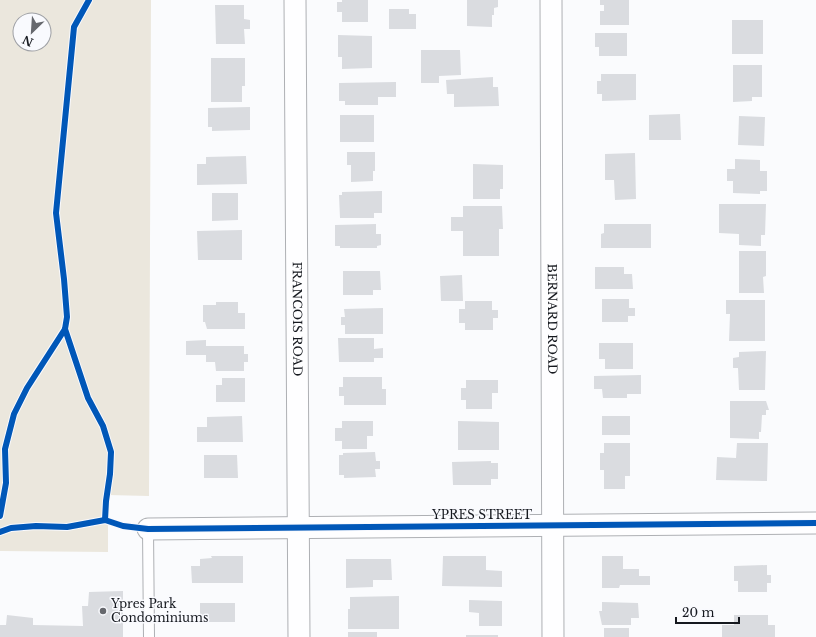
<svg xmlns="http://www.w3.org/2000/svg" width="816" height="637" font-family="'Libre Baskerville',serif">
<rect width="100%" height="100%" fill="#fafbfd"/>
<path fill="#ebe7dd" fill-rule="evenodd" d="M0,0H151L149,496L108,495V552L0,551ZM20,20H44V44H20Z"/>
<g fill="#dadce0">
<polygon points="342,0 368,0 368,22 342,22 342,12 337,12 337,2 342,2"/>
<polygon points="467,0 498,0 498,7 494,8 494,15 492,15 492,27 467,26"/>
<polygon points="600,0 629,0 629,25 600,25 600,11 604,11 604,5 600,5"/>
<polygon points="215,5 244,5 244,19 250,20 250,29 244,29 245,44 216,44"/>
<polygon points="389,9 409,9 409,14 416,14 416,29 389,29"/>
<rect x="732" y="20" width="31" height="34"/>
<polygon points="595,33 627,33 627,56 599,56 599,47 595,47"/>
<polygon points="338,35 372,36 372,68 342,69 342,57 338,57"/>
<polygon points="421,50 460,50 461,75 439,76 439,83 421,83"/>
<polygon points="211,58 245,58 245,86 242,86 242,102 211,102"/>
<polygon points="733,65 762,65 762,97 752,97 752,101 733,102"/>
<polygon points="601,74 636,74 636,100 602,101 602,94 597,94 597,81 601,81"/>
<polygon points="493,77 493,87 498,87 499,106 454,107 454,94 447,94 446,80"/>
<polygon points="396,82 396,97 378,97 378,105 345,105 345,101 339,101 339,83"/>
<polygon points="250,107 250,130 212,131 212,127 208,127 208,108"/>
<polygon points="680,114 681,140 649,140 649,115"/>
<rect x="340" y="115" width="34" height="27"/>
<polygon points="739,116 765,117 764,146 738,145"/>
<polygon points="347,152 375,152 375,171 373,171 373,181 351,182 351,165 347,165"/>
<polygon points="635,153 636,199 615,200 614,180 605,180 605,154"/>
<polygon points="246,156 247,184 197,185 197,164 206,164 206,157"/>
<polygon points="735,159 760,160 760,171 767,171 767,191 760,191 760,194 733,193 733,181 727,181 727,169 735,169"/>
<polygon points="473,164 503,165 503,189 500,189 500,199 473,199"/>
<polygon points="382,191 382,213 374,213 374,218 340,218 339,195 342,195 342,192"/>
<polygon points="212,193 238,193 238,220 212,221"/>
<polygon points="719,204 766,204 765,235 761,235 761,246 739,245 739,234 719,233"/>
<polygon points="463,206 502,206 503,229 499,229 499,256 463,256 463,231 451,231 451,217 463,217"/>
<polygon points="376,224 376,234 381,234 381,245 377,246 377,248 340,248 340,246 335,246 335,225"/>
<polygon points="604,224 651,224 651,248 601,248 601,234 604,233"/>
<polygon points="242,230 242,260 198,260 197,231"/>
<polygon points="739,251 766,251 766,276 763,277 764,293 739,293"/>
<polygon points="595,267 624,267 624,274 632,274 633,289 595,289"/>
<polygon points="343,271 380,271 381,290 373,290 373,295 343,295"/>
<polygon points="462,275 463,301 441,301 440,276"/>
<polygon points="602,299 629,299 629,308 635,308 635,316 628,316 628,322 602,322"/>
<polygon points="726,300 765,300 765,341 729,341 730,314 726,314"/>
<polygon points="465,301 492,301 492,310 498,310 498,318 493,318 493,330 465,330 465,323 459,323 459,309 465,309"/>
<polygon points="216,302 238,302 238,313 245,313 245,329 207,329 205,322 203,322 203,305 216,305"/>
<polygon points="383,308 383,334 345,334 345,325 341,325 341,317 345,317 344,309"/>
<polygon points="338,338 374,338 374,349 383,348 383,358 374,358 374,362 339,362"/>
<polygon points="206,340 206,346 244,346 244,354 248,354 248,362 244,362 244,371 216,371 215,362 206,362 206,355 186,355 186,341"/>
<polygon points="599,343 633,343 633,369 605,369 605,359 599,359"/>
<polygon points="766,351 765,390 739,390 738,368 733,368 733,358 739,357 739,352"/>
<polygon points="641,375 641,394 627,394 627,398 603,398 602,389 594,389 594,376"/>
<polygon points="343,377 382,377 382,389 386,389 386,405 344,405 344,396 339,396 339,387 343,387"/>
<polygon points="222,378 245,378 245,402 216,402 216,385 222,385"/>
<polygon points="466,380 498,380 498,393 492,393 492,409 466,409 466,400 461,400 461,388 466,388"/>
<polygon points="730,401 766,401 769,410 766,410 766,415 762,415 761,432 759,432 759,439 730,438"/>
<polygon points="242,416 243,442 197,442 197,427 207,427 207,417"/>
<rect x="602" y="416" width="28" height="19"/>
<polygon points="342,421 373,421 373,436 367,436 367,449 342,449 342,441 335,441 335,428 342,428"/>
<polygon points="458,421 499,422 499,450 458,450"/>
<polygon points="604,443 630,443 630,476 625,476 625,489 604,489 604,470 600,470 600,453 604,453"/>
<polygon points="737,443 768,443 767,481 716,480 717,457 736,458"/>
<polygon points="375,452 376,461 380,461 380,469 375,469 376,477 344,478 344,475 339,475 339,455 343,455 343,453"/>
<polygon points="204,455 237,455 238,478 204,478"/>
<polygon points="491,461 491,463 498,463 498,479 491,479 491,485 453,485 452,462"/>
<polygon points="211,556 243,556 243,583 192,583 191,566 200,566 200,559 212,558"/>
<polygon points="443,556 486,556 486,570 502,571 502,587 442,586"/>
<polygon points="602,556 623,556 623,569 639,569 639,576 650,576 650,585 620,585 619,588 602,588"/>
<polygon points="346,559 391,559 392,580 373,580 373,587 346,588"/>
<polygon points="767,565 767,575 771,575 771,583 767,583 767,592 738,592 738,581 734,581 734,566"/>
<polygon points="123,591 123,637 0,637 0,625 6,625 7,615 33,618 33,625 83,626 82,606 88,606 89,592"/>
<polygon points="399,596 399,629 348,629 348,609 350,609 350,597"/>
<polygon points="469,600 502,601 502,626 479,626 479,613 469,612"/>
<polygon points="602,602 638,603 639,618 631,618 631,625 602,625 599,611 602,611"/>
<rect x="200" y="603" width="35" height="19"/>
<polygon points="734,615 768,615 768,625 775,625 775,637 722,637 722,625 734,625"/>
<rect x="604" y="628" width="25" height="9"/>
<rect x="348" y="632" width="29" height="5"/>
<rect x="466" y="635" width="32" height="2"/>
</g>
<g fill="none" stroke-linecap="round" stroke-linejoin="round">
<g stroke="#aeb0b4" stroke-width="12">
<polyline id="lane" points="148,529 149,637"/>
</g>
<g stroke="#aeb0b4" stroke-width="23">
<g id="street">
<path id="s1" d="M295,0L299,637"/>
<path id="s2" d="M551,0L553,637"/>
<polyline points="148,529 816,523"/>
</g>
</g>
<use href="#lane" stroke="#fefeff" stroke-width="10"/>
<use href="#street" stroke="#fefeff" stroke-width="21"/>
<g stroke="#f9fafe" stroke-width="8">
<g id="cycleway">
<polyline points="65,329 88,398 103,426 111,452 110,474 106,501 105,520"/>
<polyline points="0,516 6,483 5,449 14,414 27,388 65,329 67,317 64,279 56,213 74,27 89,0"/>
<polyline points="0,532 11,528 36,526 67,527 105,520 123,526 148,529 816,523"/>
</g>
</g>
<use href="#cycleway" stroke="#0057b8" stroke-width="6"/>
</g>
<circle fill="#66686d" stroke="#f9fafe" stroke-width="1.5" cx="103" cy="611" r="4"/>
<g text-anchor="middle" stroke-width="3" stroke-linejoin="round" paint-order="stroke">
<g font-size="12" fill="#16191f" stroke="#f9fafe">
<text dy="4" stroke="none"><textPath href="#s2" startOffset="319">BERNARD ROAD</textPath></text>
<text dy="4" stroke="none"><textPath href="#s1" startOffset="319">FRANCOIS ROAD</textPath></text>
<text x="482" y="519">YPRES STREET</text>
</g>
<g font-size="12" fill="#16191f" stroke="#f9fafe" text-anchor="start">
<text x="111" y="608">Ypres Park<tspan x="111" dy="14">Condominiums</tspan></text>
</g>
</g>
<g transform="translate(32 32) rotate(205)"><circle r="19" fill="#f9fafe" stroke="#9ea0a5"/>
<path d="M0-3L7 15L0 10L-7 15Z" fill="#66686d"/>
<text y="-6" font-size="11" font-weight="bold" text-anchor="middle" fill="#16191f">N</text>
</g>
<path d="M676 617v6h63v-6" fill="none" stroke="#16191f" stroke-width="2"/>
<text x="682" y="617" font-size="12" fill="#16191f" stroke="#f9fafe" stroke-width="3" paint-order="stroke">20 m</text>
</svg>
